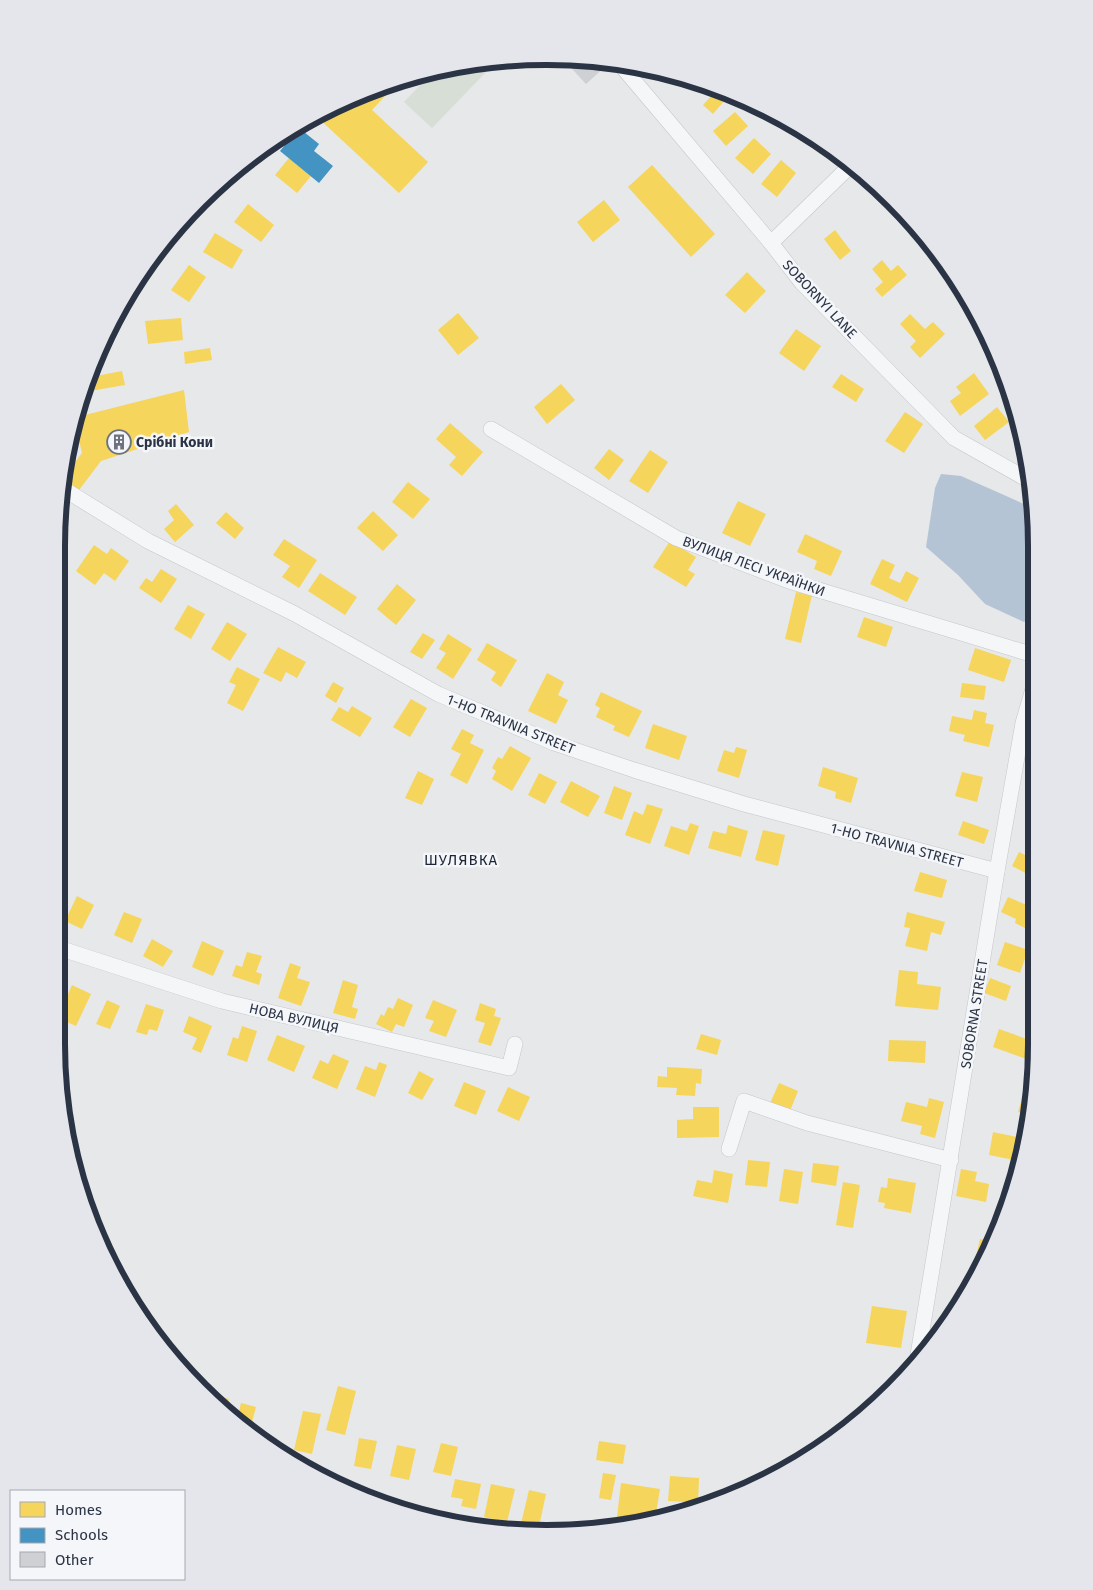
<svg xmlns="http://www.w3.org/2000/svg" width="1093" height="1590" font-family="'Fira Sans',sans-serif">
<rect width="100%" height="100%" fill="#e6e8ea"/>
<polygon fill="#d6ded6" points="477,63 486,72 432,128 404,102 434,71 451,66"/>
<polygon fill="#b4c4d5" points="941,474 961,476 1033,508 1037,547 1037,611 1024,622 985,604 958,575 926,547 935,488"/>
<g fill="#f6d55c">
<polygon points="398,82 372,110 428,162 399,193 316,116 359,94"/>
<polygon points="698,82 731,93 713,114 703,105 712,95"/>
<polygon points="735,112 748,126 726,146 713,131"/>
<polygon points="754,138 771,154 753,174 735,158"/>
<polygon points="289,158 311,176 297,193 275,175"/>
<polygon points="781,160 796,173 777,197 761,184"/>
<polygon points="652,165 715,234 691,257 628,187"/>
<polygon points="867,178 870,181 883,192 879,195 864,181"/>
<polygon points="604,200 620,220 593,242 577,222"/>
<polygon points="248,204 274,225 261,242 234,222"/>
<polygon points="835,230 851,251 840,260 824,239"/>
<polygon points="215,233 243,250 232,269 203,252"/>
<polygon points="882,260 891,271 898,265 907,275 882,297 875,289 883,282 872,269"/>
<polygon points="189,265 206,277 189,302 171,290"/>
<polygon points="747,272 766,291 745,313 725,295"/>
<polygon points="458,313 479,338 458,355 438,330"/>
<polygon points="910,314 925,329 933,322 945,334 920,358 910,347 916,341 900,324"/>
<polygon points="181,318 183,340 148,344 145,321"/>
<polygon points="796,329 821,346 804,371 779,353"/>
<polygon points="210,348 212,360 185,364 184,352"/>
<polygon points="122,371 125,385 90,391 89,384 91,377"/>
<polygon points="974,373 989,394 960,416 950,401 961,393 956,387"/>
<polygon points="841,374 864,389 856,402 832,387"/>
<polygon points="561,384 575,400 547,424 534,407"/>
<polygon points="184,390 189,432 101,461 79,490 63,478 82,453 75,424 77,417"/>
<polygon points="997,407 1009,422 985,440 974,426"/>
<polygon points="905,412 923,424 904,453 885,441"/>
<polygon points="450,423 483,452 462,476 449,465 456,457 436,439"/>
<polygon points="71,437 76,449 65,453 66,451"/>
<polygon points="609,449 624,460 609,480 594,468"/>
<polygon points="650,450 668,462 648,493 629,481"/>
<polygon points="408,482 430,499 413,519 392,502"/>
<polygon points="738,501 766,514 750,546 722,533"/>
<polygon points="176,504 194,525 175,542 164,529 174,520 168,511"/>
<polygon points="373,511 398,535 383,551 357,528"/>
<polygon points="226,512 244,528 235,539 216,523"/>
<polygon points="805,534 842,551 831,576 814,569 817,561 797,552"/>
<polygon points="284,539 317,560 299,588 282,577 290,566 273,555"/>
<polygon points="670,541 696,557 688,570 695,574 686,587 653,567"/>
<polygon points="94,545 107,554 111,548 129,561 115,581 104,573 95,585 76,571"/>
<polygon points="882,559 895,565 889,578 900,583 906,571 919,578 907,602 870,584"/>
<polygon points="161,569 177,579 161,603 139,588 146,578 152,582"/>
<polygon points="320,573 357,597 345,615 308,591"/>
<polygon points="397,584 416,600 396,625 377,609"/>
<polygon points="796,592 812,595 801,643 785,639"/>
<polygon points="188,605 205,614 191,639 174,629"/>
<polygon points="864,617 893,627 886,647 857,637"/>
<polygon points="227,622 247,634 230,661 211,649"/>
<polygon points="423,633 435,640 422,659 410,652"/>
<polygon points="448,634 472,649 453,679 436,668 446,653 439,649"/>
<polygon points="487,643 517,660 501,687 491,680 496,672 477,660"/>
<polygon points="278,647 306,662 297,678 286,672 281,682 263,673"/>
<polygon points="975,648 1011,660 1004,682 968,670"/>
<polygon points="237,667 260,679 243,711 227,703 236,685 229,682"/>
<polygon points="547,673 564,682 558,695 568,700 556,724 528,711"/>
<polygon points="333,682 344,688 336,703 325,696"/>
<polygon points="962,683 986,686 984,700 960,697"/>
<polygon points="601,692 642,711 629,737 613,730 615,726 596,717 600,708 595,705"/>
<polygon points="411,699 427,708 410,737 393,727"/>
<polygon points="352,706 372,718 360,737 331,720 339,707 348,712"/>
<polygon points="974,710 987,713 985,723 994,725 989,747 963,741 965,735 949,731 952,716 972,720"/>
<polygon points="653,724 687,736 679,760 645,748"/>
<polygon points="462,729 474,735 470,743 484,750 467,784 450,775 461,754 451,749"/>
<polygon points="510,746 531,758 512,791 492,779 496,771 492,768 498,757 502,759"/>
<polygon points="736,747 747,750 739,778 717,771 724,750 734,753"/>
<polygon points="823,767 858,778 851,803 835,798 836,792 818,786"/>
<polygon points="418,771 434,779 422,805 405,798"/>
<polygon points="962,772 983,777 977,802 955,796"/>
<polygon points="539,773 557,782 545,804 528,795"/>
<polygon points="571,781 600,796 588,817 560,802"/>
<polygon points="614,786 632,793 622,820 604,813"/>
<polygon points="1037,803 1037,823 1029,818"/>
<polygon points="647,804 663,809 650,844 625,835 634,811 643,815"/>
<polygon points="963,821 989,830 984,844 958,835"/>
<polygon points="690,823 699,826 689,855 664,846 671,826 687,831"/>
<polygon points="728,825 748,831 741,857 708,848 713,831 726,834"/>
<polygon points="763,830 785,835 778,866 755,860"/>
<polygon points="1019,852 1037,861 1037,879 1012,866"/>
<polygon points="920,872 947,880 942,898 914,891"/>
<polygon points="77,896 94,905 82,929 65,921"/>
<polygon points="1008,897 1036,909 1027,929 1015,923 1016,919 1001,912"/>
<polygon points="124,912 142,919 132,943 114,935"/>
<polygon points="907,912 945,922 941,935 931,932 927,951 905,946 910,928 904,927"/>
<polygon points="152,939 173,951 163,967 143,956"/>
<polygon points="202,941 224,951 213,976 192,967"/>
<polygon points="1005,942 1028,950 1020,973 997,965"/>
<polygon points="247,952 262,956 256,972 262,974 259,985 232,976 236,965 242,967"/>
<polygon points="290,963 301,967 297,978 310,982 301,1006 278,998"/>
<polygon points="899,970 918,972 917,984 941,987 938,1010 895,1006"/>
<polygon points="990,978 1011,986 1006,1001 984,993"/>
<polygon points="343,980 358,985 352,1007 358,1009 355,1019 333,1013"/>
<polygon points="72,985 91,994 76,1026 60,1019 60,1013"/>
<polygon points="398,998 413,1005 404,1027 396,1024 392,1032 376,1024 381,1014 384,1016 388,1007 393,1009"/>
<polygon points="107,1000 120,1006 110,1029 96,1024"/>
<polygon points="433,1000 457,1010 446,1037 429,1031 434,1021 425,1018"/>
<polygon points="480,1003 496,1009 494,1016 501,1018 491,1046 478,1042 485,1023 475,1020"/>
<polygon points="146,1004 164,1010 157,1031 149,1029 147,1035 136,1032"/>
<polygon points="189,1016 212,1026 201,1053 192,1049 197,1038 183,1032"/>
<polygon points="242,1026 257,1031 247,1062 227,1055 233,1037 238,1039"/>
<polygon points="999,1029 1035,1042 1029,1060 993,1047"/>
<polygon points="701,1034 721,1040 717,1055 696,1049"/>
<polygon points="277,1035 305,1046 294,1072 267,1060"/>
<polygon points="889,1040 926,1041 925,1063 888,1061"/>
<polygon points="333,1054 349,1061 337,1089 312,1078 320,1060 328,1064"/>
<polygon points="379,1062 387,1065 375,1097 356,1089 365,1066 376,1070"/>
<polygon points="667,1067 702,1069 701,1084 696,1083 695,1096 676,1095 677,1088 657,1087 658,1076 667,1077"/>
<polygon points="419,1071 434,1079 422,1100 408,1093"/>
<polygon points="464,1082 486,1091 476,1115 454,1106"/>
<polygon points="779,1083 798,1091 788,1116 768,1108"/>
<polygon points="508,1087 530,1097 519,1121 497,1111"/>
<polygon points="1024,1092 1032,1095 1030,1115 1018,1112"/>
<polygon points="929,1098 944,1102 935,1138 920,1134 922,1126 901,1121 906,1102 927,1107"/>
<polygon points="693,1107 719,1107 719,1137 677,1138 677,1120 693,1119"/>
<polygon points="993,1132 1027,1139 1018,1166 1012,1165 1014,1160 989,1155"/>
<polygon points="748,1160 770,1162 767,1187 745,1185"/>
<polygon points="813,1163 839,1166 836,1186 811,1182"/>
<polygon points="784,1169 803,1172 798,1204 779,1201"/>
<polygon points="961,1169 977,1172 975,1181 989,1184 986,1202 956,1196"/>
<polygon points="714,1170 733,1174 728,1203 693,1196 697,1180 712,1183"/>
<polygon points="888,1178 916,1183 911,1213 884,1208 885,1203 878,1202 881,1187 887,1188"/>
<polygon points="843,1182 860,1185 853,1228 836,1225"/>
<polygon points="980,1239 993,1241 986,1261 981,1267 974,1265"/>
<polygon points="872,1306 907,1311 901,1348 866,1343"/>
<polygon points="338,1386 356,1391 345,1435 326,1430"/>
<polygon points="212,1394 229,1399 226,1409 215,1397"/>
<polygon points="241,1403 256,1407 249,1433 237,1420"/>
<polygon points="303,1411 321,1414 312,1454 294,1450"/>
<polygon points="359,1438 377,1441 371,1469 354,1466"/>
<polygon points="599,1441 626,1445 623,1464 596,1460"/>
<polygon points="441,1443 458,1447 451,1476 433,1472"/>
<polygon points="397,1445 416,1449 409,1480 390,1476"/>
<polygon points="603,1473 616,1475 611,1500 599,1498"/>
<polygon points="670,1476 699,1478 698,1503 687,1508 687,1502 668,1501"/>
<polygon points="455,1479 481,1484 476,1509 461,1506 463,1499 451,1497"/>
<polygon points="621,1483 660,1489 655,1519 649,1522 617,1517"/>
<polygon points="491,1484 515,1489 507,1522 484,1517"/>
<polygon points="529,1490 546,1494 538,1531 520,1528"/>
</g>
<polygon fill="#4393c3" points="299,128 319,144 314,151 333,166 319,183 280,151"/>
<polygon fill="#ced0d3" points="562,58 601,62 606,66 586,84"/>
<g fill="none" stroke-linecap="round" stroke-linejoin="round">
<g stroke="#c4c6c8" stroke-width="16">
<g id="minor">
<polyline points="619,63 771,243 802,283 954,438 1030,481"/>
<polyline points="771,243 851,165"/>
<polyline points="491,429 676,538 789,581 1037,656"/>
<polyline points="62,488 148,541 295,614 438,694 554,743 634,770 744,804 997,871"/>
<polyline points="59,948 222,1001 509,1068 515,1044"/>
<polyline points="729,1149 744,1101 807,1123 951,1160"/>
<polyline points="918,1355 997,871 1023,723 1037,675"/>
</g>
</g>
<use href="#minor" stroke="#f5f6f7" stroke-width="15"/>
</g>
<defs>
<g id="building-ring" transform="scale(1.25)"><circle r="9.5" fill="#f4f6f9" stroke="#6c737f" stroke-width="1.5"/><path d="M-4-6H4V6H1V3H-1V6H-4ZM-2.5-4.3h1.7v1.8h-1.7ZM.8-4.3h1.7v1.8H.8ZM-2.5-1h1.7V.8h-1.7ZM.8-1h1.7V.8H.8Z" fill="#6c737f"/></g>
</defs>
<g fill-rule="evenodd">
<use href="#building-ring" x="119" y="442"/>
</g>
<g text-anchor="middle" stroke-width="5" stroke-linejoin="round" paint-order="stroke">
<g font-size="14" fill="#2b3445" stroke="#f4f6f9">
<text transform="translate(820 299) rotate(47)" y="5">SOBORNYI LANE</text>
<text transform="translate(754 566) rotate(20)" y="5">ВУЛИЦЯ ЛЕСІ УКРАЇНКИ</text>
<text transform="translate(511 724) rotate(22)" y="5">1-HO TRAVNIA STREET</text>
<text transform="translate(897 845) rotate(15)" y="5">1-HO TRAVNIA STREET</text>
<text transform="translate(974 1014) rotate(-81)" y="5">SOBORNA STREET</text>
<text transform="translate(294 1018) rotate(13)" y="5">НОВА ВУЛИЦЯ</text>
</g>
<g font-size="14" font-weight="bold" fill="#2b3445" stroke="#f4f6f9" text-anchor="start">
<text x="136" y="447">Срібні Кони</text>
</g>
<g font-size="15" letter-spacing="1" fill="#1d2536" stroke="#f4f6f9">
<text x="461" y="865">ШУЛЯВКА</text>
</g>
</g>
<path d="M0 0H1093V1590H0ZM546 65H547A481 481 0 0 1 1028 546V1044A481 481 0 0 1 547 1525H546A481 481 0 0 1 65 1044V546A481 481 0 0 1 546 65Z" fill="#e4e6eb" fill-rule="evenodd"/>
<path fill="none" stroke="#2b3445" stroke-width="6" d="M546 65H547A481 481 0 0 1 1028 546V1044A481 481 0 0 1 547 1525H546A481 481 0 0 1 65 1044V546A481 481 0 0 1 546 65Z"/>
<rect x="10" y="1490" width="175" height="90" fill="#f4f6f9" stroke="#a4a8b1"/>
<rect x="20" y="1502" width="25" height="15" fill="#f6d55c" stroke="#a4a8b1"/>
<text x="55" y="1515" font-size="15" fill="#2b3445">Homes</text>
<rect x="20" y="1528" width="25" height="15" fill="#4393c3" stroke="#a4a8b1"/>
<text x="55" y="1540" font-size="15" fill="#2b3445">Schools</text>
<rect x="20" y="1552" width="25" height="15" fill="#ced0d3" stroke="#a4a8b1"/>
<text x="55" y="1565" font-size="15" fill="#2b3445">Other</text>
</svg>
